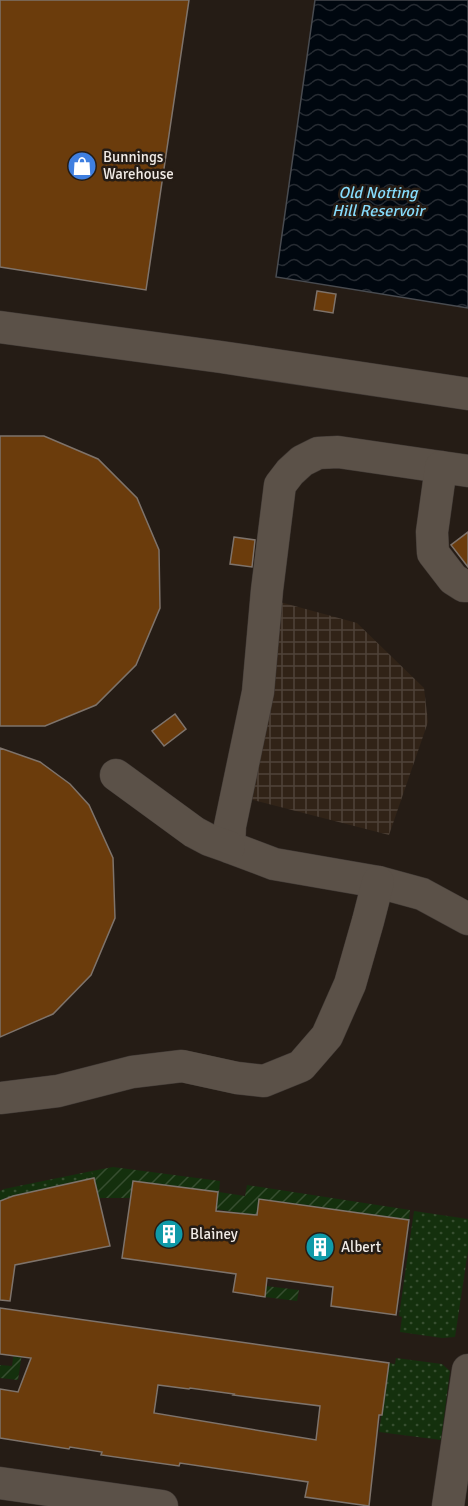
<svg xmlns="http://www.w3.org/2000/svg" width="468" height="1506" font-family="Signika,sans-serif">
<defs>
<pattern id="industrial-grid" width="8" height="8" patternUnits="userSpaceOnUse" patternTransform="scale(1.5)"><rect width="8" height="8" fill="#312317"/><path d="M0 4h8M4 0v8" fill="none" stroke="#4f4339"/></pattern>
<pattern id="grass-dots" width="8" height="8" patternUnits="userSpaceOnUse" patternTransform="scale(1.5)"><rect width="8" height="8" fill="#14300d"/><path d="M2 2h.1M6 6h.1" fill="none" stroke="#374e30" stroke-width="1.8" stroke-linecap="round"/></pattern>
<pattern id="garden-furrows" width="10" height="10" patternUnits="userSpaceOnUse" patternTransform="scale(1.5)"><rect width="10" height="10" fill="#14300d"/><path d="M-1 1l2-2M0 10L10 0M9 11l2-2" fill="none" stroke="#374e30"/></pattern>
<pattern id="water-waves" width="16" height="10" patternUnits="userSpaceOnUse" patternTransform="scale(1.5)"><rect width="16" height="10" fill="#00070f"/><path d="M0 5q4-4 8 0t8 0" fill="none" stroke="#262b32"/></pattern>
</defs>
<rect width="100%" height="100%" fill="#251c15"/>
<polygon fill="url(#industrial-grid)" points="258,596 357,623 424,688 428,722 389,835 226,793"/>
<g fill="url(#grass-dots)">
<polygon points="92,1171 94,1178 13,1196 0,1201 0,1191 4,1189"/>
<polygon points="414,1211 468,1219 468,1251 455,1337 442,1338 400,1332 402,1317 399,1316"/>
<polygon points="396,1358 442,1364 450,1371 441,1440 379,1432 389,1363 395,1364"/>
</g>
<g fill="url(#garden-furrows)">
<polygon points="113,1167 220,1181 219,1192 245,1196 247,1185 410,1210 409,1220 260,1199 257,1216 216,1209 218,1192 133,1181 130,1198 98,1198 92,1171"/>
<polygon points="266,1286 299,1290 297,1301 265,1297"/>
<polygon points="18,1325 26,1326 18,1380 0,1378 0,1365 12,1366"/>
</g>
<polygon fill="url(#water-waves)" stroke="#484b50" stroke-width="1.5" points="315,0 468,0 468,308 276,277"/>
<g fill="#6b3c0c" stroke="#7e736b" stroke-width="1.5" fill-rule="evenodd">
<polygon points="0,0 189,0 146,290 0,267"/>
<polygon points="317,291 336,294 333,313 314,310"/>
<polygon points="0,436 44,436 98,459 137,498 159,550 160,608 136,665 96,705 45,726 0,726"/>
<polygon points="468,532 468,567 451,545"/>
<polygon points="234,537 255,540 252,567 230,564"/>
<polygon points="175,714 186,729 164,746 152,731"/>
<polygon points="0,748 40,762 70,784 89,805 113,858 115,918 91,975 53,1014 0,1037"/>
<polygon points="94,1178 110,1246 15,1265 10,1301 0,1300 0,1201 13,1196"/>
<polygon points="133,1181 218,1192 216,1211 257,1215 259,1199 409,1220 396,1315 331,1306 333,1287 267,1278 265,1297 233,1292 236,1274 122,1258"/>
<path d="M0,1308L389,1363L382,1415H379L369,1506L305,1497L308,1482L180,1463L179,1466L101,1455L102,1452L70,1447L69,1449L0,1438V1389L18,1392L31,1358L0,1354ZM158,1385L189,1389L190,1388L234,1394L233,1395L320,1406L316,1440L154,1413Z"/>
</g>
<g fill="none" stroke-linecap="round" stroke-linejoin="round">
<g stroke="#403935" stroke-width="33">
<g id="minor">
<polyline points="0,327 221,357 468,394"/>
<polyline points="441,467 338,452 318,453 302,461 290,472 280,485 267,590 258,692 230,826 229,847 274,864 378,882 422,894 468,919"/>
<polyline points="468,471 441,467 432,532 433,553 453,579 464,586 468,586"/>
<polyline points="116,775 194,832 209,840 229,847"/>
<polyline points="0,1098 58,1091 132,1072 182,1066 237,1078 264,1081 301,1066 327,1036 350,984 368,921 378,882"/>
<polyline points="0,1483 162,1506"/>
<polyline points="448,1506 468,1370"/>
</g>
</g>
<use href="#minor" stroke="#5b5148" stroke-width="32"/>
</g>
<defs>
<g id="shop-disc" transform="scale(1.5)"><circle r="9.5" fill="#3f7fe0" stroke="#251c15"/><path d="M-5-2.5h2.3a2.7 3.5 0 0 1 5.4 0H5L5.5 6h-11ZM-1.5-2.5h3a1.5 2.3 0 0 0-3 0Z" fill="#fff"/></g>
<g id="building-disc" transform="scale(1.5)"><circle r="9.5" fill="#0f9aa8" stroke="#251c15"/><path d="M-4-6H4V6H1V3H-1V6H-4ZM-2.5-4.3h1.7v1.8h-1.7ZM.8-4.3h1.7v1.8H.8ZM-2.5-1h1.7V.8h-1.7ZM.8-1h1.7V.8H.8Z" fill="#fff"/></g>
</defs>
<g fill-rule="evenodd">
<use href="#shop-disc" x="82" y="166"/>
<use href="#building-disc" x="169" y="1234"/>
<use href="#building-disc" x="320" y="1247"/>
</g>
<g text-anchor="middle" stroke-width="5" stroke-linejoin="round" paint-order="stroke">
<g font-size="15" fill="#f1ebe6" stroke="#251c15" text-anchor="start">
<text x="103" y="162">Bunnings<tspan x="103" dy="17">Warehouse</tspan></text>
<text x="190" y="1239">Blainey</text>
<text x="341" y="1252">Albert</text>
</g>
<g font-size="16" font-style="italic" fill="#87ddfd" stroke="#251c15">
<text x="378" y="198">Old Notting<tspan x="378" dy="18">Hill Reservoir</tspan></text>
</g>
</g>
</svg>
